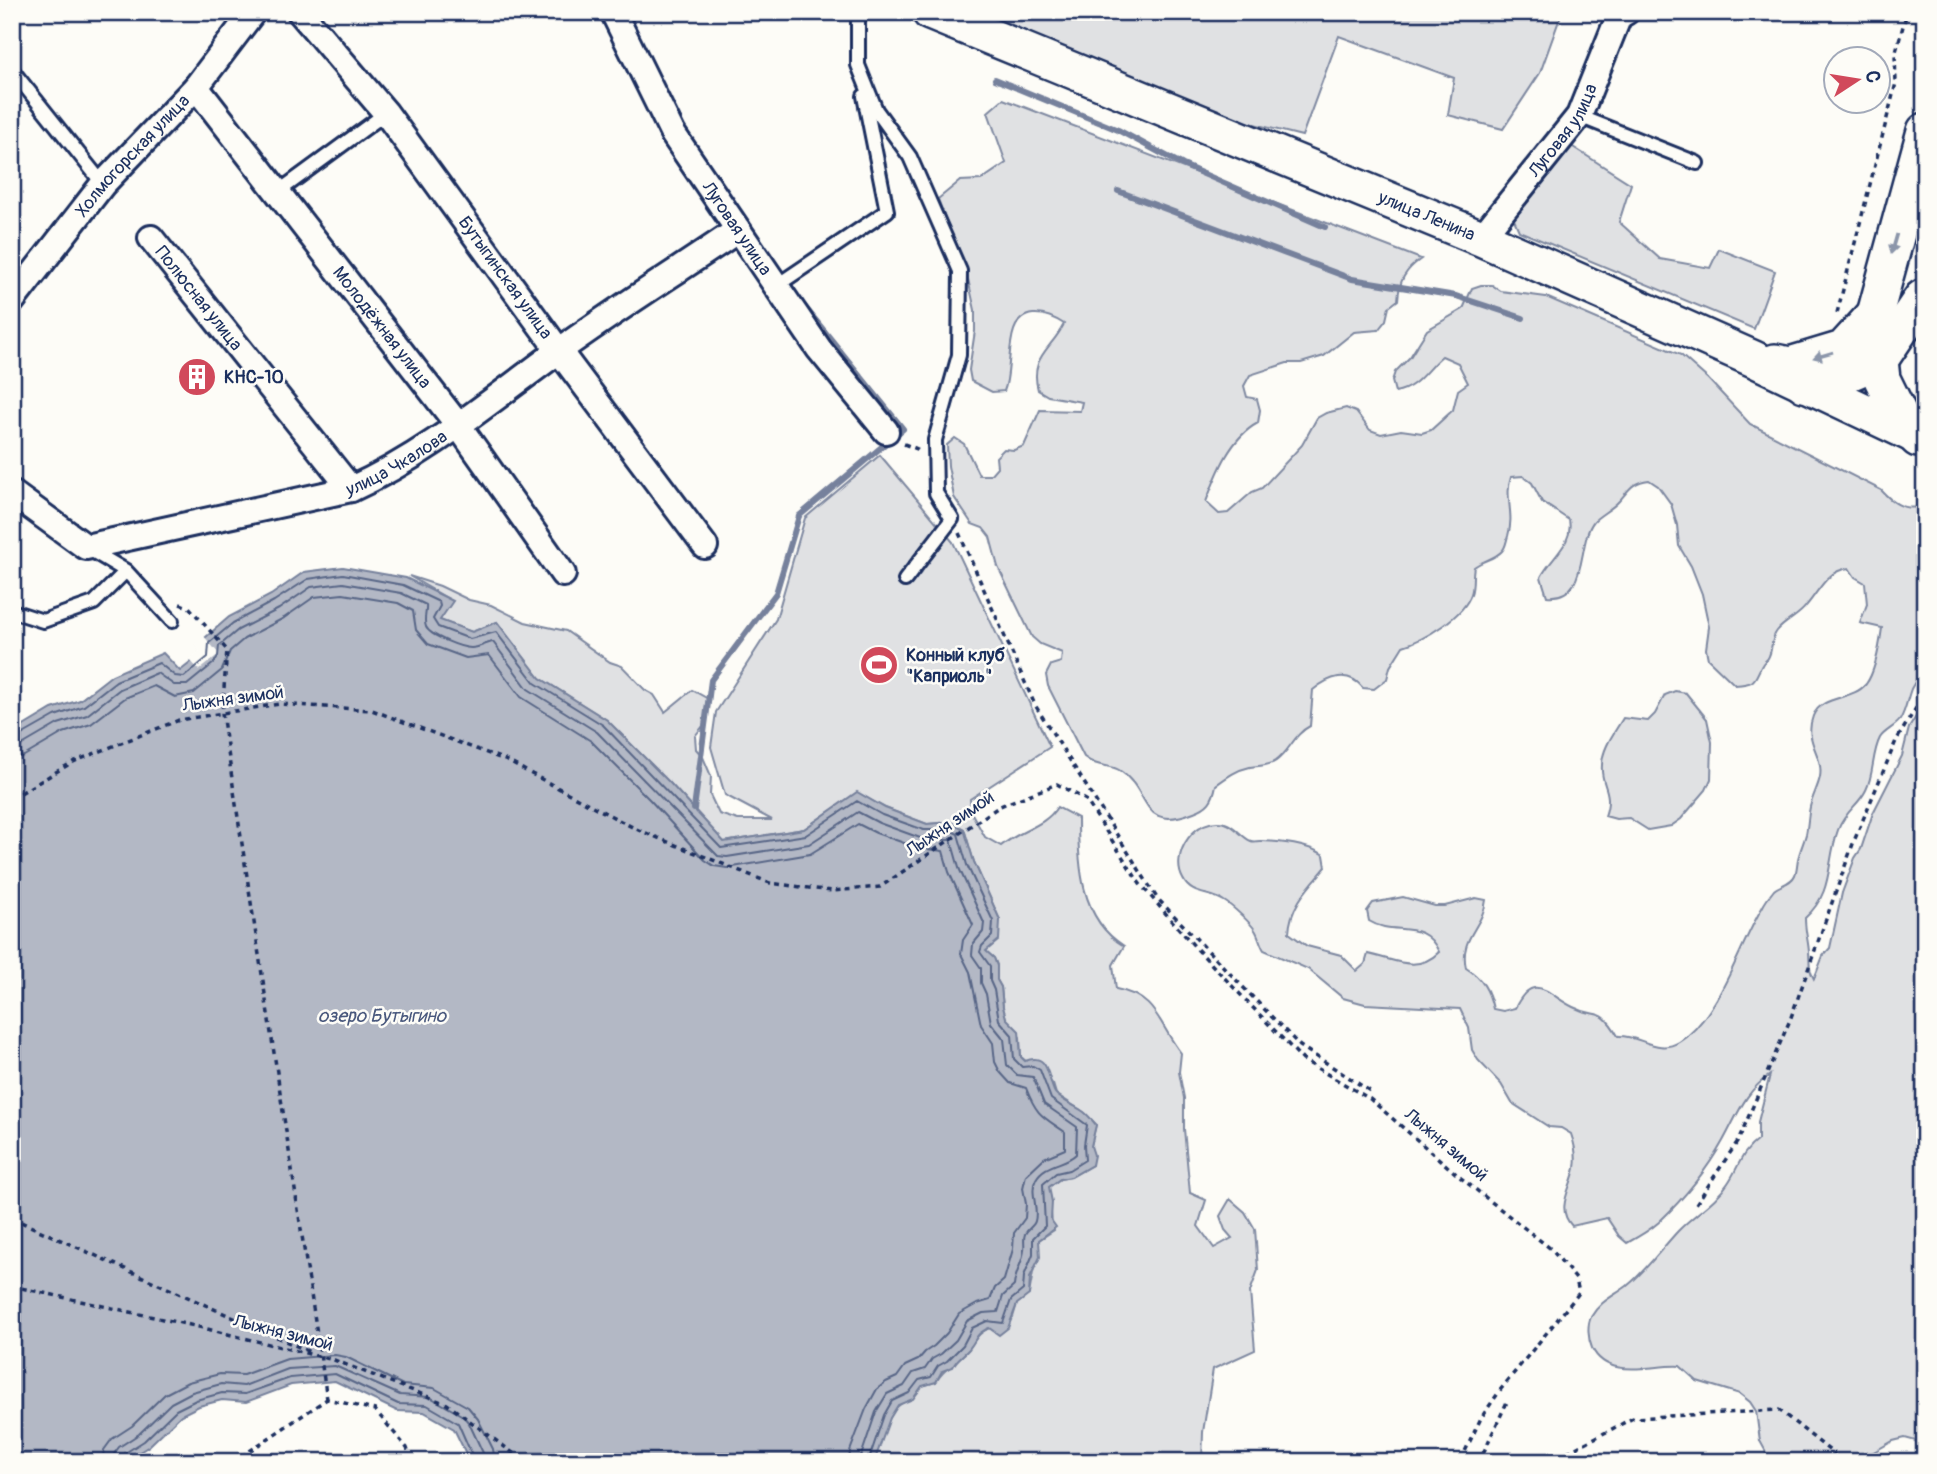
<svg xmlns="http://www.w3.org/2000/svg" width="1937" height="1474" viewBox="0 0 1937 1474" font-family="Pangolin,sans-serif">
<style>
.green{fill:#e0e1e3;stroke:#7e88a0;stroke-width:2}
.water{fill:#b3b8c5;stroke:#76819c;stroke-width:2}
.pier{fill:#fdfcf7}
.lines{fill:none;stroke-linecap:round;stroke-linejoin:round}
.shore{stroke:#586687;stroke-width:2}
.stream{stroke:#76819c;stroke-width:6}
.lane-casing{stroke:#1b2f5e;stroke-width:18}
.street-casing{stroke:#1b2f5e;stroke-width:30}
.secondary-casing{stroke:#1b2f5e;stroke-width:40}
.path{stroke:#1b2f5e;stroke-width:3.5;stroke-dasharray:5 5;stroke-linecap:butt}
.lane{stroke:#fdfcf7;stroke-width:12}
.street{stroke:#fdfcf7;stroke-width:24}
.secondary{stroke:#fdfcf7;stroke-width:35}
.oneway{fill:#8c96aa}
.labels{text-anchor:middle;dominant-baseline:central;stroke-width:5;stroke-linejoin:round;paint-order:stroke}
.street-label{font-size:18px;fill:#1b2f5e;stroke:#fdfcf7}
.poi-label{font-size:18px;font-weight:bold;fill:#1b2f5e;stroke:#fdfcf7;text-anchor:start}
.water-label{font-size:19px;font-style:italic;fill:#49587d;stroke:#fdfcf7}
</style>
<rect width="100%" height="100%" fill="#fdfcf7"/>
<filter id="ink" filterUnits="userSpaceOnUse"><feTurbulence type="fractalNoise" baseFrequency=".0143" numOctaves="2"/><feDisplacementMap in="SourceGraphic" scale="14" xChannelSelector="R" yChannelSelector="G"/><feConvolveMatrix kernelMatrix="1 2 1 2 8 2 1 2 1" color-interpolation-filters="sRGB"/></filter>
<g filter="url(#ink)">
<path class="green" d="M 973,12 L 1562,12 L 1540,73 L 1503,129 L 1448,115 L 1454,78 L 1339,36 L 1302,136 L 1246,122 Z
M 1003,99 L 1421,259 C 1405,270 1399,281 1398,300 L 1389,307 L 1386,320 L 1378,330 L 1354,332 L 1324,356 L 1301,363 L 1287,363 L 1250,375 L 1244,386 L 1247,397 L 1257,399 L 1260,410 L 1258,423 C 1230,438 1217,473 1206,502 L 1219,514 L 1228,513 L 1252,492 L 1262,488 L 1302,445 L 1317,418 L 1326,413 L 1346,408 L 1356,412 L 1370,430 L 1381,434 L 1401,430 L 1422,433 L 1431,430 L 1453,410 L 1458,390 L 1468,383 L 1458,363 L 1442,356 C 1426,369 1418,388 1395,392 L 1392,381 L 1395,372 L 1410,357 L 1427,330 L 1463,309 L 1472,288 L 1481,285 L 1492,285 L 1501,291 L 1546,297 L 1681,355 L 1708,379 L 1750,424 L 1881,490 C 1892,502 1902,510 1918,507 L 1925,512 L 1925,637 L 1920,643 L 1924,666 C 1921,674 1915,681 1911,689 C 1907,699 1906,710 1900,720 C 1895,727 1884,731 1880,738 C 1872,753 1874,774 1866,790 C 1859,805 1845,811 1838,830 C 1826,863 1834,892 1805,918 C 1805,932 1808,939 1809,952 C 1810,963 1808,968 1814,979 L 1823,956 L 1830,948 L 1842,893 L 1855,858 L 1861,849 L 1873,813 L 1902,756 L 1909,728 L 1925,702 L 1925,1462 L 1916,1441 L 1905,1438 L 1893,1441 L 1856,1462 L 1768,1462 L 1765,1450 L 1760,1441 L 1756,1411 L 1750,1402 L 1740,1394 L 1697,1381 L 1680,1366 C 1653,1364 1608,1381 1592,1348 C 1588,1339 1587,1325 1591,1317 C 1600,1301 1614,1296 1627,1286 C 1647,1270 1661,1249 1678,1231 C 1694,1214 1716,1202 1728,1183 C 1739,1167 1741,1152 1758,1140 L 1758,1122 L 1770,1075 C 1745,1091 1737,1116 1723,1141 C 1707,1170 1683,1199 1659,1222 C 1650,1230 1638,1237 1627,1243 L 1619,1236 L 1607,1218 L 1572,1226 C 1555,1208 1571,1189 1575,1168 C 1577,1156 1575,1145 1571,1134 L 1561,1128 L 1549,1127 L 1512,1103 L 1501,1084 L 1478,1060 L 1472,1050 L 1469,1028 L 1460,1009 L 1365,1004 L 1343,998 L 1308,969 L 1264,950 C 1260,944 1259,936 1255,930 C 1251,923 1231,905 1224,901 C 1210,892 1191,896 1183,879 C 1169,854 1196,815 1225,823 C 1236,826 1241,837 1251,841 C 1253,842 1260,841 1261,841 C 1282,842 1307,844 1324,855 L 1326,867 C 1309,887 1290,905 1289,933 L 1307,946 L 1341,955 L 1357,971 L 1365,964 L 1368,954 C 1394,959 1417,974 1439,952 C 1423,917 1394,937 1369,921 L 1367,911 L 1373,903 L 1403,897 L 1435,906 L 1445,906 L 1476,898 L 1486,900 C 1483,928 1459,937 1466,968 C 1482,978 1489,990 1493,1009 L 1503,1011 L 1515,1008 C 1534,970 1548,995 1573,1007 C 1598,1020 1600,1005 1618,1036 C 1640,1035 1658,1055 1679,1042 C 1718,1019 1739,946 1762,908 C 1765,902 1770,895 1774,890 C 1781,884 1791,884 1795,875 C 1797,870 1797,864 1798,859 C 1800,850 1804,842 1806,834 C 1808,825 1808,816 1810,807 C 1812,797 1818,787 1820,777 C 1824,755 1803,742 1813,716 C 1822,694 1852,701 1866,684 C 1875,672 1880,643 1882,628 L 1860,623 L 1867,604 L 1865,583 L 1855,577 L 1849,568 C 1826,571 1820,590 1806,606 C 1799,616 1785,621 1777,631 C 1770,640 1773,648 1769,656 C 1768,660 1764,661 1762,665 C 1753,681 1758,683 1735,685 L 1708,659 L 1706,649 L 1709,627 L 1702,594 L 1691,566 L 1679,546 L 1677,525 L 1671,504 L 1658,486 L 1649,480 C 1632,482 1629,490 1619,501 C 1612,509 1601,514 1594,521 C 1576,543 1590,600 1547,596 L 1541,577 C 1551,557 1574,544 1569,520 L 1542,502 L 1532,483 L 1523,476 L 1511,477 C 1504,497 1515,513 1508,536 C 1506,542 1506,547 1502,551 C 1495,559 1483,560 1474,567 C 1472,575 1474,586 1471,594 C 1464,616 1424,640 1403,646 L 1390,667 L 1387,679 L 1374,689 L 1363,688 C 1348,669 1329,677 1313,690 L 1310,726 C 1294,734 1290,751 1276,761 C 1267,767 1259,765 1250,767 C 1236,770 1227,777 1216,785 C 1213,801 1208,807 1194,812 C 1139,834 1152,791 1119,770 C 1109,764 1098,768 1084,757 L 1048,686 L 1046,675 L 1051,665 L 1061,662 L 1062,653 L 1040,644 L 1032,637 L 998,567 L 990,537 L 983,528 L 972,524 L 954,497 L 948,466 L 947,445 L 955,438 L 964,444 L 979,475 L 990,475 L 997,467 L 996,457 L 1004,449 L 1014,450 L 1024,446 L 1040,410 L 1080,411 L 1082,402 L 1048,396 L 1038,390 C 1029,357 1051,350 1064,324 C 1055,318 1045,313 1033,314 C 1002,317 1014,369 1004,391 L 992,392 L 971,381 L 969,370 L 975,331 L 975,310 L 968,279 L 938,199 L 960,181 L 981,180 L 1006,163 L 988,112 Z
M 1565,142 L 1631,184 L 1619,222 L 1660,259 L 1710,268 L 1719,249 L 1775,271 L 1754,329 L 1519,231 L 1512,215 Z
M 880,455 L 953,542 L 1050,747 L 970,799 L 971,812 L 985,837 L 1001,846 C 1018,831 1046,826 1057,807 L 1078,818 C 1078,864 1080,919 1124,946 L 1113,965 L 1116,989 C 1158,997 1158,1024 1181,1053 L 1179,1072 L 1184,1098 L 1184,1129 L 1190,1193 L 1206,1200 L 1198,1226 L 1214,1248 L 1232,1238 L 1225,1230 L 1220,1216 L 1230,1199 L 1245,1212 L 1255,1229 L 1258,1270 L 1250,1292 L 1255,1350 L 1213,1369 L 1203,1432 L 1202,1462 L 874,1462 C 880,1445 885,1422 896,1408 C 904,1399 917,1399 922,1386 L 936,1382 C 945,1366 959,1362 969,1348 C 977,1338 977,1334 989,1328 L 994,1330 L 1013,1317 L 1017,1304 L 1029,1294 L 1039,1240 L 1054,1230 C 1049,1216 1052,1202 1049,1187 L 1060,1179 L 1071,1177 L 1092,1165 L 1091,1146 L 1096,1124 L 1085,1113 L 1056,1094 L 1053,1084 L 1021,1057 L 1020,1037 L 1006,1018 L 1003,1007 L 1001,987 L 997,980 L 997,965 L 994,958 L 986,951 L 1000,920 L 974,862 L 964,829 L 951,822 L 927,824 L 885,808 L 857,793 L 804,829 L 724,842 L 669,782 L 607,720 L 540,678 L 497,622 L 472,632 L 439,620 L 452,601 L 409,576 L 440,586 L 469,600 L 491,605 L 525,622 L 566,631 L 610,662 L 622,666 L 645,690 L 654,695 L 665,712 L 692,690 L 710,700 L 703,726 L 695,736 L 696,749 L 703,757 L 711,776 L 710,795 L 719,814 L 738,820 L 772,820 L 725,795 L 711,747 L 716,712 L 776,619 L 805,518 Z
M 1675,691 L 1686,693 L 1707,719 L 1712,742 L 1711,779 L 1706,790 L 1681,819 L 1671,826 L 1648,830 L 1629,818 L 1616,819 L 1605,816 C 1614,790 1600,786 1602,765 C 1602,748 1615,732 1623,718 L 1648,721 L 1655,714 L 1665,695 Z"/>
<path class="water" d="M 343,567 L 406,578 L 453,601 L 440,620 L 472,632 L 497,622 L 540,678 L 607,720 L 669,782 L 724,842 L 804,829 L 857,792 L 885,808 L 927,824 L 951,822 L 964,829 L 974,862 L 1000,920 L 999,940 L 986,951 L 994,958 L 997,966 L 997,980 L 1001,987 L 1003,1007 L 1006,1018 L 1019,1031 L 1021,1057 L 1025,1061 C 1050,1051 1047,1079 1055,1093 C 1061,1101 1076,1106 1084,1112 C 1089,1116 1092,1120 1096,1125 L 1091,1146 L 1094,1155 L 1092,1165 L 1071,1177 L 1060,1179 L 1049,1187 L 1052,1202 L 1051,1220 L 1056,1227 L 1039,1240 L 1040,1257 L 1030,1277 L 1029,1295 L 1017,1304 L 1008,1328 L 999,1335 L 989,1328 C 974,1335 978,1338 969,1349 C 963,1356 957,1358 953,1367 L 942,1371 L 936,1382 L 922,1386 L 913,1399 L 898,1405 L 890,1418 L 874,1462 L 470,1462 L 454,1429 L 424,1412 L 397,1411 L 335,1381 L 291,1385 L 246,1402 L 222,1400 L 199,1406 L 181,1415 L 149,1446 L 124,1462 L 12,1462 L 12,733 L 52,709 L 80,700 L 112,675 L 163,653 L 180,671 L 204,652 L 198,644 L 229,617 L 271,595 L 304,572 Z"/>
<path class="pier" d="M 203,635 L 219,654 L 199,670 L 189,659 L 199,651 L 195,643 Z"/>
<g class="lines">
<path class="shore" d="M 12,738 L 18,737 L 55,716 L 84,706 L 116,681 L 159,663 L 175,676 L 184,677 L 208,657 L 209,643 L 233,623 L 274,601 L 308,579 L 343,574 L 403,585 L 439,602 L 440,606 L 433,619 L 438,627 L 470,639 L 496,632 L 535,683 L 603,725 L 721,848 L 806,835 L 857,801 L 882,815 L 924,830 L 950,830 L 958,834 L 967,865 L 993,921 L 992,936 L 982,946 L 980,952 L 990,966 L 990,981 L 994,990 L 999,1020 L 1012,1035 L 1014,1059 L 1022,1067 L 1033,1066 L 1040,1070 L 1051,1099 L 1087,1125 L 1084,1145 L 1085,1160 L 1069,1170 L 1056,1173 L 1043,1184 L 1045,1226 L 1033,1238 L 1033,1254 L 1024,1276 L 1023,1290 L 1011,1300 L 1003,1323 L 987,1321 L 972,1328 L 963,1345 L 947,1361 L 938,1366 L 931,1377 L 919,1380 L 909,1393 L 892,1401 L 884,1415 L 868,1462
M 12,747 L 22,745 L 58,724 L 87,715 L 120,689 L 157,673 L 174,685 L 187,685 L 214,663 L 218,656 L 219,646 L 238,630 L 279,609 L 311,587 L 343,583 L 401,593 L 426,605 C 427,612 423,619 426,627 C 430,636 462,648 471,648 C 479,648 486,643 493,642 L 528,689 L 597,732 L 718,856 L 727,857 L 809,844 L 858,812 L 879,823 L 923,839 L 951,840 L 959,868 L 984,923 L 983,932 L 973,944 L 972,955 L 981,968 L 981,983 L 986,994 L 991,1023 L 1004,1039 L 1007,1065 L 1017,1075 L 1033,1077 L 1044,1104 L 1077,1127 L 1076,1154 C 1065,1165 1045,1163 1036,1179 C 1029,1191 1039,1208 1035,1221 C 1034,1226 1028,1228 1025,1234 C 1023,1239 1025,1244 1024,1250 C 1023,1262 1015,1272 1014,1286 L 1003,1296 L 998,1312 L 983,1313 L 967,1321 L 956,1340 L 941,1354 L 932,1359 L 925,1369 L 913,1373 L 904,1386 L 887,1394 L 876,1412 L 859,1462
M 12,758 L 24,756 L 63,733 L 91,724 L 125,698 L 154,686 L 175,697 L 194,693 L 222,670 L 230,651 L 244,639 L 284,618 L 314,597 L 343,594 L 398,603 L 413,611 L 416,630 L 428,644 L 466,658 L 489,655 L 521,697 L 591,741 L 650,800 L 705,860 L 714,866 L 727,868 L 810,854 L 858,824 L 876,833 L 918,848 L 943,851 L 949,872 L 973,925 L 963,940 L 961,954 L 970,972 L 981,1025 L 993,1043 L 995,1062 L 1000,1072 L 1010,1083 L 1026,1088 C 1037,1116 1042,1116 1065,1132 L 1065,1149 L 1044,1158 L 1026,1175 L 1023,1188 L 1026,1204 L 1025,1218 L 1014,1233 L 1013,1249 L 1004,1280 L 995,1288 L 990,1300 L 977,1304 L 959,1314 L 947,1333 L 934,1346 L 925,1352 L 918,1360 L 905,1366 L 897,1377 L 886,1382 L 877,1389 L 866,1409 L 850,1451 L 849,1462
M 102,1462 L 104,1450 L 112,1439 L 132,1426 L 165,1394 L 188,1382 L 220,1374 L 243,1375 L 287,1359 L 335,1355 L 346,1357 L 403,1385 L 434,1388 L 468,1407 L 478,1419 L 493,1449 L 495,1462
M 113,1462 L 114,1454 L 119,1447 L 139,1434 L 171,1403 L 192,1392 L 221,1384 L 244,1386 L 288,1369 L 335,1366 L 400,1395 L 430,1397 L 463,1416 L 469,1423 L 483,1453 L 484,1462
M 122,1462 L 125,1453 L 144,1441 L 176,1410 L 196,1400 L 222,1393 L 245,1394 L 290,1378 L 335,1374 L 398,1404 L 427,1405 L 458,1423 L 475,1462"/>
<path class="stream" d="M 995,79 L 1118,130 L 1183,165 L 1325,227
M 1118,191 L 1352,279 L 1456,296 L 1523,318
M 694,809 L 711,680 L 776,593 L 799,516 L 903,429 L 804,306"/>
<defs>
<path id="lane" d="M 858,12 L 858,65 L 876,110 L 910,157 L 960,271 L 959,355 L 935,440 L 936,493 L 952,519 L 905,580
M 12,70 L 103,184
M 1579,116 L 1697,163
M 278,192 L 386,113
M 776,286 L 887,211 L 864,96
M 89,549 L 126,571 L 172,621
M 12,611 L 43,621 L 94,603 L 126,571"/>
<g id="street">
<path id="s1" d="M 300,12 L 386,113 L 559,351 L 705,546"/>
<path id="s2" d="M 613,12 L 673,134 L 819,349 L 886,431"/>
<path id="s3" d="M 196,87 L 458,425 L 563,574"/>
<path id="s4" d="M 151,238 L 351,489"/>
<path id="s5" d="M 1481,238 L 1579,116 L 1619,16 L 1626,12"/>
<path id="s6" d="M 12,301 L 103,184 L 196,87 L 253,12"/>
<path id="s7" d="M 12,493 L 86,547 L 351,489 C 426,455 490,401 556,353 C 615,310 678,271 738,230"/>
</g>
<g id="secondary">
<path id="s8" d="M 930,12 L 1481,238 L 1754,359 L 1925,440"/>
<path d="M 1775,362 L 1790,365 L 1843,349 L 1875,314"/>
<path d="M 1804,384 L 1840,377 L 1880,360 L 1922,298"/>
<path d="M 1918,439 L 1904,424 L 1882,379 L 1875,314 L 1925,131"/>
</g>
</defs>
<use href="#lane" class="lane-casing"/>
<use href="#street" class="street-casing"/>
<use href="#secondary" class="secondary-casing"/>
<path class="path" d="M 1837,313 L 1896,83 L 1895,55 L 1907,12
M 904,444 L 920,450
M 959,533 L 1035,705 L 1157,898 L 1300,1046 L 1373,1093
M 180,604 L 189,607 L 227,650 L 222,713 L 327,1399
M 12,798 L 73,762 L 179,720 L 279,704 L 372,710 L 505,760 L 636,829 L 770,883 L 832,891 L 880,887 L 1000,806 L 1057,784 L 1086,800 L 1140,884 L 1195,947 L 1303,1060 L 1370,1099 L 1461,1178 L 1551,1249 L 1576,1279 L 1579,1293 L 1501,1389 L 1481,1418 L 1460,1462
M 1696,1204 L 1738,1141 L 1790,1020 L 1854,841 L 1896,741 L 1925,693
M 12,1218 L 312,1353
M 12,1286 L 199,1327 L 334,1360 L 447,1404 L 525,1462
M 233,1462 L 327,1399 L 375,1410 L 407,1448 L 412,1462
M 1479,1462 L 1507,1402
M 1528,1462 L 1570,1451 L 1633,1418 L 1779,1410 L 1844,1462"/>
<use href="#lane" class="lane"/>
<use href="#street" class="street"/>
<use href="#secondary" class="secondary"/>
</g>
<defs><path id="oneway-solid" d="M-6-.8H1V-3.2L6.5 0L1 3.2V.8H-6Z" transform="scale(1.75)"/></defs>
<g class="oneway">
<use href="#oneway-solid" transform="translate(1894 244) rotate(106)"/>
<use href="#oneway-solid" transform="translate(1823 355) rotate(164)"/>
</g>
</g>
<defs>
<symbol id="building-disc" viewBox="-11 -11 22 22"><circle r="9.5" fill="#d1495b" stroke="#fdfcf7"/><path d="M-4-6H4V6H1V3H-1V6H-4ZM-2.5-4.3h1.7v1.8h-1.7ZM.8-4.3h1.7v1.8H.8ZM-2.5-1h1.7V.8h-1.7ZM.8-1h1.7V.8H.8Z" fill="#fff"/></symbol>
<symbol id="stadium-disc" viewBox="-11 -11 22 22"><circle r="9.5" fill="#d1495b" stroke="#fdfcf7"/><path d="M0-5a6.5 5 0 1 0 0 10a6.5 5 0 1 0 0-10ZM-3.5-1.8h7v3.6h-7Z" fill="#fff"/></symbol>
</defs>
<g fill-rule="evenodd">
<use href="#building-disc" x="175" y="355" width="44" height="44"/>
<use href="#stadium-disc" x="857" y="643" width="44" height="44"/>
</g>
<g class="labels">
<g class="street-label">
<text stroke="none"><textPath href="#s5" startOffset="136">Луговая улица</textPath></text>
<text stroke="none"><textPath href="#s6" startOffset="189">Холмогорская улица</textPath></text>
<text stroke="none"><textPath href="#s8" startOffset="537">улица Ленина</textPath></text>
<text stroke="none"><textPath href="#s2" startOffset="250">Луговая улица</textPath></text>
<text stroke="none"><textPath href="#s1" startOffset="336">Бутыгинская улица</textPath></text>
<text stroke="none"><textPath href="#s4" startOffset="77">Полюсная улица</textPath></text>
<text stroke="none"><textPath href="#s3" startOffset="304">Молодёжная улица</textPath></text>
<text stroke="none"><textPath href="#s7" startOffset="415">улица Чкалова</textPath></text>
<text transform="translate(233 699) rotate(-8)">Лыжня зимой</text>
<text transform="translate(950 824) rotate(-34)">Лыжня зимой</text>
<text transform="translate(1446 1145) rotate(40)">Лыжня зимой</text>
<text transform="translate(283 1333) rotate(14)">Лыжня зимой</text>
</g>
<g class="poi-label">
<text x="224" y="377">КНС-10</text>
<text x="906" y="655">Конный клуб<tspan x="906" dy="21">"Каприоль"</tspan></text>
</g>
<g class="water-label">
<text x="382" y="1016">озеро Бутыгино</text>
</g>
</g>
<rect width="1937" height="1474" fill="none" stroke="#fdfcf7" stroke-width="42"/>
<rect x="21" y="21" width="1895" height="1432" fill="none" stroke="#1b2f5e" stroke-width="2.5" filter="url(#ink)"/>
<g transform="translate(1857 80) rotate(78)"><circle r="33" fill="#fdfcf7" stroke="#a3aaba" stroke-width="2"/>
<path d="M0-5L12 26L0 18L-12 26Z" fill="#d1495b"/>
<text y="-10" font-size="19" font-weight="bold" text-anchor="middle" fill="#1b2f5e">С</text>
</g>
</svg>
